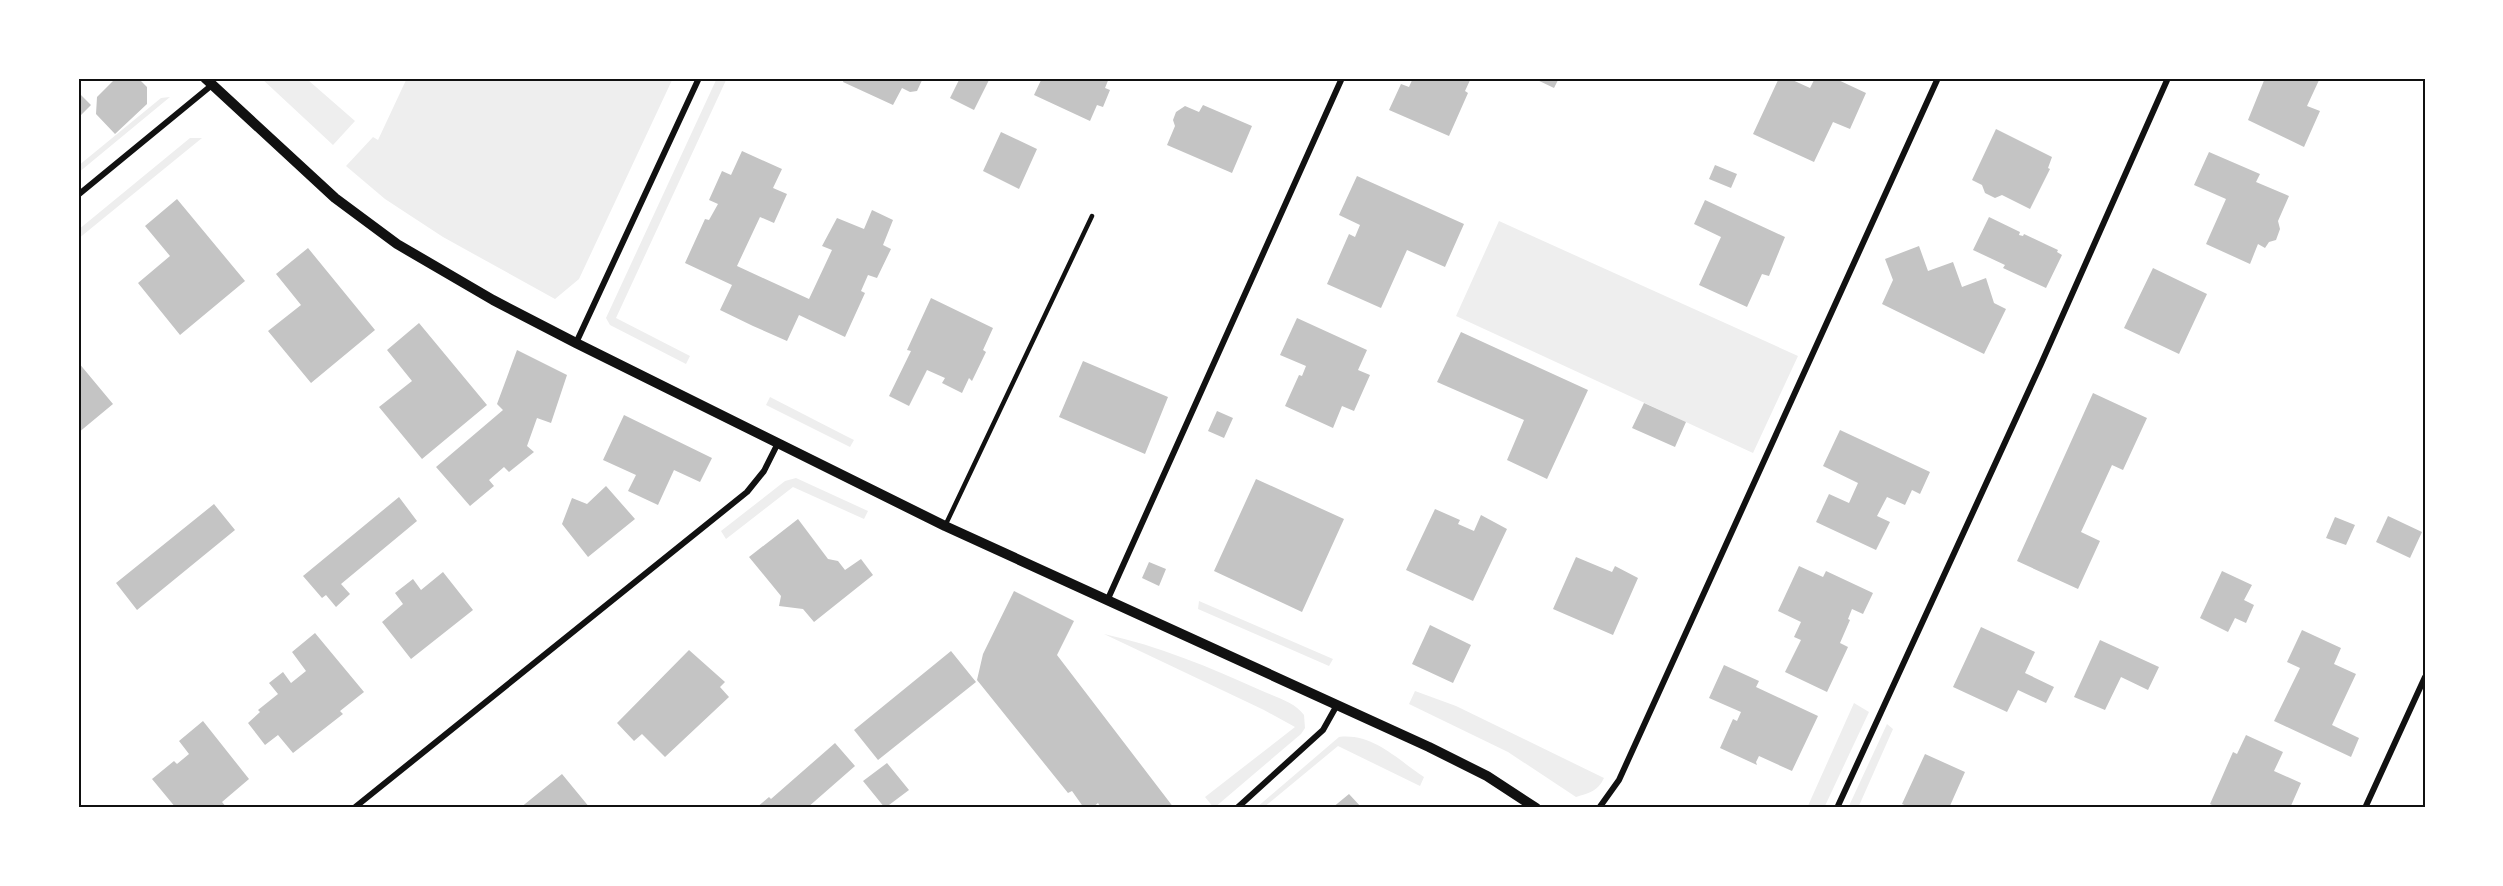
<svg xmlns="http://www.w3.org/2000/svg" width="2503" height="886" viewBox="0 0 2503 886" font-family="'Fira Sans Condensed',sans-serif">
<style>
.green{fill:#eee}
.building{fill:#c4c4c4}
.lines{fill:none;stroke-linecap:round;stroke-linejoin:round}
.service{stroke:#111;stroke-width:4.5}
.minor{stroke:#111;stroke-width:6}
.tertiary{stroke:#111;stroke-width:10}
.neatline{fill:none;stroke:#111;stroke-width:2}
</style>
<rect width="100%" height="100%" fill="#fff"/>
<path class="green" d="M 261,78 L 309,78 L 308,80 L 355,121 L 333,145 Z
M 407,78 L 673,78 L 579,279 L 555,299 L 443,237 L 385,199 L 346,166 L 373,137 L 378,140 Z
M 717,78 L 727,78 L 616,318 L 690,356 L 686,364 L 610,325 L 606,318 Z
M 170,97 L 78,173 L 78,166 L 161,98 Z
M 190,138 L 202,138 L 78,239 L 78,230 Z
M 1499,221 L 1798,356 L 1753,453 L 1456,316 Z
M 770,397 L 844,435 L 854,440 L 850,447 L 766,405 Z
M 796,478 L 868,511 L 864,519 L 793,487 L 726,539 L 721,531 L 785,481 Z
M 1199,601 L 1333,659 L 1329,666 L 1198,609 Z
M 1104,634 C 1159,646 1209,667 1260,690 C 1275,697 1295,702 1304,715 L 1305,728 L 1301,734 L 1214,808 L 1205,797 L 1295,727 L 1264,710 Z
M 1415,691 L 1456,706 L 1604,778 C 1598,791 1589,793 1576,797 L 1508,752 L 1409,704 Z
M 1854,703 L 1869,712 L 1824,808 L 1807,808 Z
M 1887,724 L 1893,729 L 1858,808 L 1848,808 Z
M 1339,737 C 1373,733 1398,760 1424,777 L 1420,786 L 1338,746 L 1263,808 L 1256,808 Z"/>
<path class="building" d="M 116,78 L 138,78 L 147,87 L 147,104 L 115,134 L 96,114 L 97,97 Z
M 844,78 L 923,78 L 917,91 L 910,92 L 902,88 L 893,105 L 843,82 Z
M 960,78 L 990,78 L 974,110 L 950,98 Z
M 1042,78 L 1109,78 L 1105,88 L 1110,90 L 1103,107 L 1097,105 L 1090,121 L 1034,95 Z
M 1413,78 L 1471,78 L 1465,91 L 1468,93 L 1449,136 L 1389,110 L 1401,84 L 1409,87 Z
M 1533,78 L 1559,78 L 1554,88 Z
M 1779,78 L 1788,78 L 1810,88 L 1815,78 L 1834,78 L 1866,93 L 1850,129 L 1833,122 L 1814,162 L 1753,134 Z
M 2265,78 L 2320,78 L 2307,106 L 2320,111 L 2304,147 L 2248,120 Z
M 78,92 L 91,105 L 78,118 Z
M 1203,105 L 1252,126 L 1232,173 L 1167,145 L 1175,126 L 1173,120 L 1176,112 L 1185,106 L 1199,112 Z
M 1996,129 L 2052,157 L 2048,168 L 2050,169 L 2030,209 L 2002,195 L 1995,198 L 1985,193 L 1982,185 L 1972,180 Z
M 1001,132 L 1037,149 L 1019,189 L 983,171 Z
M 742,151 L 782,169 L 773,188 L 787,194 L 774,223 L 760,217 L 737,266 L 809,299 L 832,250 L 822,246 L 837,218 L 864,229 L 872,210 L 893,220 L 883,245 L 891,249 L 877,278 L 868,275 L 861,291 L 865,293 L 845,337 L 799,315 L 787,341 L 753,326 L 720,310 L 732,285 L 685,263 L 705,219 L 709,220 L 718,204 L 709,200 L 722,171 L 731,175 Z
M 2209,152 L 2260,174 L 2256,182 L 2289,196 L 2278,221 L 2280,229 L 2276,240 L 2269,242 L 2265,248 L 2258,244 L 2250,264 L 2206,244 L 2226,199 L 2194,185 Z
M 1715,165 L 1737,174 L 1731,188 L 1709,179 Z
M 1357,176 L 1464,224 L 1445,267 L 1407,250 L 1381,308 L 1327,284 L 1349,234 L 1355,237 L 1360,225 L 1339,215 Z
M 177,199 L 245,281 L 180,335 L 138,283 L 170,256 L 145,226 Z
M 1705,200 L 1785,237 L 1769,276 L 1762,274 L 1747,307 L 1699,285 L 1721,237 L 1694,224 Z
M 1989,217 L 2020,232 L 2019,235 L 2023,236 L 2024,234 L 2058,250 L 2057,252 L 2062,255 L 2046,288 L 2003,268 L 2005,265 L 1973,250 Z
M 1919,246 L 1928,271 L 1953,262 L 1962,287 L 1986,278 L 1994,303 L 2006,309 L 1984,354 L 1882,304 L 1893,280 L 1885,259 Z
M 308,248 L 375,330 L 311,383 L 268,331 L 301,305 L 276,274 Z
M 2153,268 L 2207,294 L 2179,354 L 2124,328 Z
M 931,298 L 993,328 L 983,350 L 986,352 L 972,381 L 969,378 L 962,393 L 942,383 L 945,378 L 927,370 L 909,406 L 889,396 L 911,351 L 907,350 Z
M 1297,318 L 1367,350 L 1358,370 L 1370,375 L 1354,411 L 1342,406 L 1333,428 L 1285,406 L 1299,375 L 1302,376 L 1306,366 L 1280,355 Z
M 419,323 L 487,405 L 422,459 L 379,407 L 412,381 L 387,350 Z
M 1461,332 L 1588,390 L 1547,479 L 1507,460 L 1524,420 L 1437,382 Z
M 517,350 L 567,375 L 551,423 L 537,418 L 527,446 L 534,452 L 509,472 L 504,467 L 489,480 L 494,486 L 470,506 L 436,467 L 503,410 L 497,404 Z
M 1083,361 L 1168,397 L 1145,454 L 1059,417 Z
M 78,362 L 113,404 L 78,433 Z
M 2093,393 L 2147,418 L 2123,470 L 2112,465 L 2081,532 L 2100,541 L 2078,589 L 2017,561 Z
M 1644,403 L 1686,422 L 1675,447 L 1632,428 Z
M 1217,411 L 1233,418 L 1224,438 L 1208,431 Z
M 624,415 L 712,458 L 700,482 L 674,470 L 658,505 L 628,491 L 636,475 L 603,460 Z
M 1840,430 L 1930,472 L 1920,494 L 1912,490 L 1905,505 L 1887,497 L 1877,516 L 1890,522 L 1876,550 L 1816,522 L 1829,494 L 1849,503 L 1858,483 L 1823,466 Z
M 1256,479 L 1344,519 L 1302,612 L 1214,571 Z
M 606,486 L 635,519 L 588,557 L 562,524 L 572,498 L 587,504 Z
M 399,497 L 417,521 L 341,584 L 350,594 L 336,607 L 326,595 L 322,598 L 303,576 Z
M 214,504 L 235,530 L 137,610 L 116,583 Z
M 1435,509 L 1460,520 L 1458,524 L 1474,531 L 1481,515 L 1507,529 L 1473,601 L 1406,570 Z
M 2388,516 L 2422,532 L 2410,558 L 2376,542 Z
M 2335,517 L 2355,525 L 2346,545 L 2326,538 Z
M 798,519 L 828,559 L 838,561 L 845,570 L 861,559 L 873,575 L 814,622 L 803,609 L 779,606 L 781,596 L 749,557 Z
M 1576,557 L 1612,572 L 1615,566 L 1638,578 L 1613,635 L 1553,609 Z
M 1149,562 L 1166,569 L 1159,586 L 1142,578 Z
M 1799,566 L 1823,577 L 1826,571 L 1873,593 L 1863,614 L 1852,609 L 1848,619 L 1850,620 L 1840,643 L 1848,647 L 1827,692 L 1785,672 L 1801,640 L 1794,637 L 1801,622 L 1778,611 Z
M 2222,571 L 2252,585 L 2244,600 L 2254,605 L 2246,623 L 2235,618 L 2228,632 L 2200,618 Z
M 443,572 L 473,610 L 411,659 L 382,622 L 403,604 L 395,593 L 413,579 L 421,590 Z
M 1014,591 L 1074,621 L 1057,655 L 1174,808 L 1101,808 L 1098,803 L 1092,808 L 1084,808 L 1072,791 L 1068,793 L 977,680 L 983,654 Z
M 1430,625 L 1471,645 L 1453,683 L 1412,664 Z
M 1981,627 L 2035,652 L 2025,673 L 2054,687 L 2046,703 L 2018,690 L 2007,712 L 1953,687 Z
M 2302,630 L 2341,648 L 2334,664 L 2356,674 L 2332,725 L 2359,738 L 2351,757 L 2274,721 L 2300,668 L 2287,662 Z
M 315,633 L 364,692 L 340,711 L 343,714 L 293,753 L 278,735 L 265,745 L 248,723 L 260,712 L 258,710 L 278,694 L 269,683 L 283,672 L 291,683 L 306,671 L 292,652 Z
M 2100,640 L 2159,667 L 2148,690 L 2121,677 L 2105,710 L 2074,697 Z
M 689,650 L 725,682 L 720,687 L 729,697 L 665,757 L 642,734 L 634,741 L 617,723 Z
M 951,651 L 976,682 L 878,760 L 854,730 Z
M 1724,665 L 1759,681 L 1756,687 L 1818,716 L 1792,771 L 1759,756 L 1756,762 L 1757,765 L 1720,748 L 1733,719 L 1737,721 L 1741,712 L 1709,698 Z
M 203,721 L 249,779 L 222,802 L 227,808 L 176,808 L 152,779 L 174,761 L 177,764 L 189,754 L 179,741 Z
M 2246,735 L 2283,752 L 2274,771 L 2301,783 L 2290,808 L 2218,808 L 2210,804 L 2233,752 L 2237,754 Z
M 835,743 L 855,766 L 807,808 L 756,808 L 769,797 L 771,799 Z
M 1925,754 L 1965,772 L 1949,808 L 1912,808 L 1902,804 Z
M 887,763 L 909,790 L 885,808 L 863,781 Z
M 562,774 L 590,808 L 520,808 Z
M 1349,794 L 1362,808 L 1332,808 Z"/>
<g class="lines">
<path class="service" d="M 945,526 L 1092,216"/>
<path class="minor" d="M 78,195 L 212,85
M 576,343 L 699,78
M 1107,601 L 1342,78
M 354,808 L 747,492 L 764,471 L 778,443
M 1237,808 L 1323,730 L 1337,705
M 1599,808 L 1619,780 L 1938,78
M 1837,808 L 2041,364 L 2168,78
M 2365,808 L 2425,677"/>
<path class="tertiary" d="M 205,78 L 335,198 L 397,244 L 493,300 L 576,343 L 945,526 L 1429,747 L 1487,776 L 1536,808"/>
</g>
<rect width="2503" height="886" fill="none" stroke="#ffffff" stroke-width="159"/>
<rect x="80" y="80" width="2344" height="726" class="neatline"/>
</svg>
